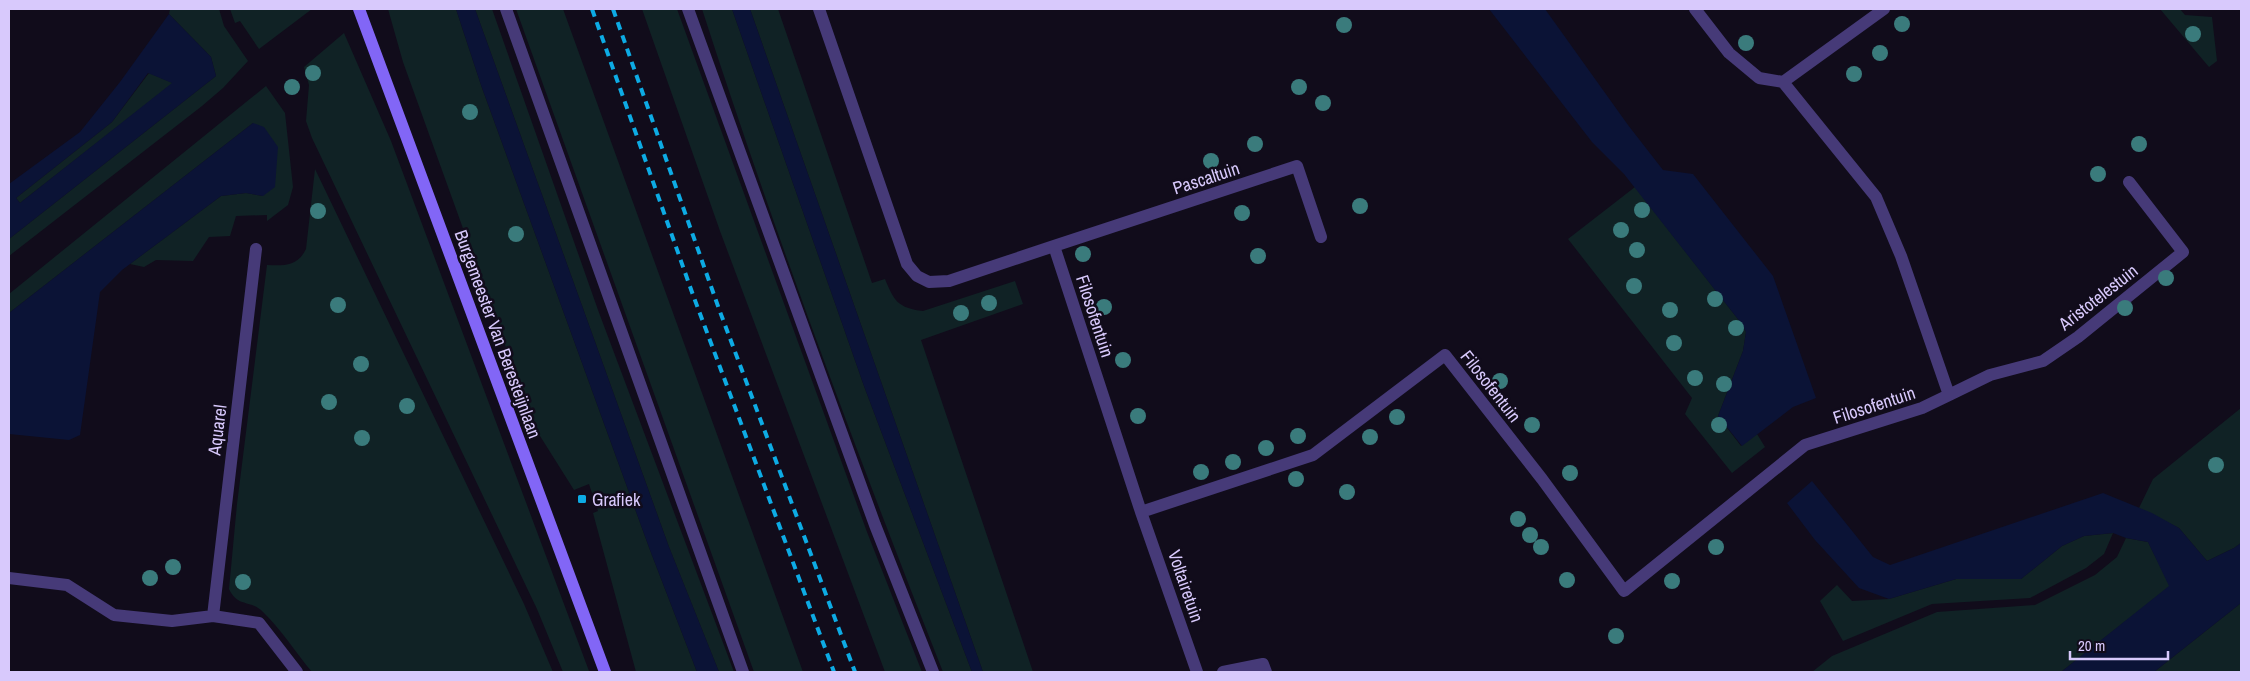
<svg xmlns="http://www.w3.org/2000/svg" width="2250" height="681" viewBox="0 0 2250 681" font-family="'Archivo Narrow',sans-serif">
<style>
.green{fill:#102225}
.water{fill:#0b1336;fill-rule:evenodd}
.lines{fill:none;stroke-linecap:round;stroke-linejoin:round}
.service{stroke:#463a78;stroke-width:12}
.minor{stroke:#463a78;stroke-width:12}
.secondary{stroke:#8266f6;stroke-width:12}
.rail{stroke:#0dabe4;stroke-width:4;stroke-dasharray:8 6;stroke-linecap:butt}
.tree{fill:#3a7b7c}
.poi-dot{fill:#0dabe4;stroke:#110c1b;stroke-width:2}
.labels{text-anchor:middle;dominant-baseline:central;stroke-width:5;stroke-linejoin:round;paint-order:stroke}
.street-label{font-size:18px;fill:#d8c9fc;stroke:#110c1b}
.poi-label{font-size:18px;fill:#d8c9fc;stroke:#110c1b;text-anchor:start}
</style>
<rect width="100%" height="100%" fill="#110c1b"/>
<path class="green" d="M 170,9 L 219,9 L 224,26 L 248,61 L 223,88 L 202,106 L 9,256 L 9,239 L 216,76 L 211,57 L 169,14 Z
M 230,9 L 312,9 L 259,49 L 240,21 L 235,23 Z
M 388,9 L 456,9 L 481,85 L 650,550 L 697,672 L 636,672 L 593,513 L 598,511 L 589,484 L 574,490 L 535,428 L 403,62 Z
M 475,9 L 492,9 L 598,310 L 734,672 L 719,672 L 669,547 Z
M 516,9 L 563,9 L 803,672 L 754,672 Z
M 642,9 L 677,9 L 867,532 L 922,672 L 885,672 L 720,231 Z
M 702,9 L 732,9 L 864,386 L 972,672 L 943,672 C 857,454 774,232 702,9 Z
M 750,9 L 778,9 L 872,283 L 885,279 C 894,301 898,308 923,311 L 1015,281 L 1023,304 L 921,340 L 1033,672 L 983,672 Z
M 2160,9 L 2180,9 L 2185,15 L 2212,17 L 2217,61 L 2209,67 Z
M 344,33 L 391,141 L 586,663 L 589,671 L 563,672 L 537,609 L 312,138 L 306,121 L 309,85 L 304,67 Z
M 149,73 L 173,83 L 20,203 L 16,198 L 112,122 Z
M 266,86 L 285,113 L 293,187 L 288,205 L 267,221 L 267,215 L 236,216 L 230,236 L 209,237 L 193,261 L 156,260 L 144,267 L 130,264 L 221,196 L 246,193 L 263,196 L 253,123 L 9,313 L 9,294 Z
M 315,169 L 524,604 L 553,672 L 312,672 C 296,653 281,629 263,612 C 250,599 238,608 229,589 L 237,504 L 267,265 C 284,266 298,266 306,249 Z
M 1635,187 L 1741,323 L 1746,332 L 1743,351 L 1718,416 L 1741,446 L 1757,434 L 1765,447 L 1732,473 L 1685,414 L 1692,398 L 1568,239 Z
M 2241,408 L 2241,543 L 2234,548 L 2207,561 L 2179,528 L 2139,508 L 2153,479 Z
M 2113,533 L 2104,554 L 2086,568 L 2030,598 L 1932,604 L 1843,641 L 1820,601 L 1837,585 L 1852,601 L 1889,599 L 1956,579 L 2021,579 L 2062,546 L 2084,536 Z
M 2126,538 L 2148,542 L 2170,586 L 2061,672 L 1812,672 L 1832,656 L 1937,612 L 2035,605 L 2095,575 L 2117,557 Z
M 2241,603 L 2241,672 L 2154,672 Z"/>
<path class="water" d="M 456,9 L 475,9 L 669,547 L 719,672 L 697,672 L 650,550 L 481,85 Z
M 732,9 L 750,9 L 983,672 L 972,672 L 864,386 Z
M 1489,9 L 1545,9 L 1628,125 L 1663,170 L 1693,174 L 1773,276 L 1816,398 L 1793,407 L 1742,446 L 1718,416 L 1743,351 L 1746,332 L 1741,323 L 1624,174 L 1592,142 Z
M 169,14 L 211,57 L 216,76 L 9,239 L 9,184 L 80,132 L 120,82 ZM 148,73 L 172,83 L 20,203 L 16,198 L 112,122 Z
M 253,123 L 264,127 L 278,147 L 275,187 L 263,196 L 246,193 L 221,196 L 122,270 L 100,292 L 80,435 L 69,440 L 9,434 L 9,313 Z
M 1812,481 L 1873,557 L 1890,565 L 2103,493 L 2152,513 L 2179,528 L 2207,561 L 2234,548 L 2241,543 L 2241,603 L 2154,672 L 2061,672 L 2169,586 L 2148,542 L 2126,538 L 2113,533 L 2084,536 L 2062,546 L 2021,579 L 1956,579 L 1889,599 L 1859,588 L 1815,540 L 1787,503 Z"/>
<g class="lines">
<path class="service" d="M 506,9 L 743,672
M 688,9 L 875,525 L 933,672"/>
<path class="minor" d="M 819,9 L 907,264 L 917,276 L 929,282 L 949,281 L 1054,246 L 1141,512 L 1313,455 L 1445,355 L 1542,479 L 1624,591 L 1805,445 L 1922,408 L 1949,395 L 1901,256 L 1876,197 L 1783,82 L 1759,78 L 1729,53 L 1695,9
M 1783,82 L 1884,9
M 1054,246 L 1297,166 L 1321,237
M 1949,395 L 1990,375 L 2043,361 L 2078,337 L 2183,252 L 2129,182
M 1141,512 L 1197,672
M 9,578 L 67,585 L 114,615 L 172,621 L 213,616 L 259,623 L 297,672
M 213,616 L 256,249
M 1223,672 L 1263,664 L 1266,672"/>
<path class="secondary" d="M 359,9 L 605,672"/>
<path class="rail" d="M 592,9 L 693,295 L 834,672
M 613,9 L 719,309 L 855,672"/>
</g>
<g class="tree">
<circle cx="1902" cy="24" r="8"/>
<circle cx="1344" cy="25" r="8"/>
<circle cx="2193" cy="34" r="8"/>
<circle cx="1746" cy="43" r="8"/>
<circle cx="1880" cy="53" r="8"/>
<circle cx="313" cy="73" r="8"/>
<circle cx="1854" cy="74" r="8"/>
<circle cx="292" cy="87" r="8"/>
<circle cx="1299" cy="87" r="8"/>
<circle cx="1323" cy="103" r="8"/>
<circle cx="470" cy="112" r="8"/>
<circle cx="1255" cy="144" r="8"/>
<circle cx="2139" cy="144" r="8"/>
<circle cx="1211" cy="161" r="8"/>
<circle cx="2098" cy="174" r="8"/>
<circle cx="1360" cy="206" r="8"/>
<circle cx="1642" cy="210" r="8"/>
<circle cx="318" cy="211" r="8"/>
<circle cx="1242" cy="213" r="8"/>
<circle cx="1621" cy="230" r="8"/>
<circle cx="516" cy="234" r="8"/>
<circle cx="1637" cy="250" r="8"/>
<circle cx="1083" cy="254" r="8"/>
<circle cx="1258" cy="256" r="8"/>
<circle cx="2166" cy="278" r="8"/>
<circle cx="1634" cy="286" r="8"/>
<circle cx="1715" cy="299" r="8"/>
<circle cx="989" cy="303" r="8"/>
<circle cx="338" cy="305" r="8"/>
<circle cx="1104" cy="307" r="8"/>
<circle cx="2125" cy="308" r="8"/>
<circle cx="1670" cy="310" r="8"/>
<circle cx="961" cy="313" r="8"/>
<circle cx="1736" cy="328" r="8"/>
<circle cx="1674" cy="343" r="8"/>
<circle cx="1123" cy="360" r="8"/>
<circle cx="361" cy="364" r="8"/>
<circle cx="1695" cy="378" r="8"/>
<circle cx="1500" cy="381" r="8"/>
<circle cx="1724" cy="384" r="8"/>
<circle cx="329" cy="402" r="8"/>
<circle cx="407" cy="406" r="8"/>
<circle cx="1138" cy="416" r="8"/>
<circle cx="1397" cy="417" r="8"/>
<circle cx="1532" cy="425" r="8"/>
<circle cx="1719" cy="425" r="8"/>
<circle cx="1298" cy="436" r="8"/>
<circle cx="1370" cy="437" r="8"/>
<circle cx="362" cy="438" r="8"/>
<circle cx="1266" cy="448" r="8"/>
<circle cx="1233" cy="462" r="8"/>
<circle cx="2216" cy="465" r="8"/>
<circle cx="1201" cy="472" r="8"/>
<circle cx="1570" cy="473" r="8"/>
<circle cx="1296" cy="479" r="8"/>
<circle cx="1347" cy="492" r="8"/>
<circle cx="1518" cy="519" r="8"/>
<circle cx="1530" cy="535" r="8"/>
<circle cx="1541" cy="547" r="8"/>
<circle cx="1716" cy="547" r="8"/>
<circle cx="173" cy="567" r="8"/>
<circle cx="150" cy="578" r="8"/>
<circle cx="1567" cy="580" r="8"/>
<circle cx="1672" cy="581" r="8"/>
<circle cx="243" cy="582" r="8"/>
<circle cx="1616" cy="636" r="8"/>
</g>
<rect class="poi-dot" x="577" y="494" width="10" height="10" rx="2.5"/>
<g class="labels">
<g class="street-label">
<text transform="translate(1206 178) rotate(-18)">Pascaltuin</text>
<text transform="translate(2098 297) rotate(-38)">Aristotelestuin</text>
<text transform="translate(1095 316) rotate(72)">Filosofentuin</text>
<text transform="translate(498 334) rotate(70)">Burgemeester Van Beresteijnlaan</text>
<text transform="translate(1491 386) rotate(52)">Filosofentuin</text>
<text transform="translate(1874 405) rotate(-18)">Filosofentuin</text>
<text transform="translate(217 430) rotate(-83)">Aquarel</text>
<text transform="translate(1186 586) rotate(71)">Voltairetuin</text>
</g>
<g class="poi-label">
<text x="592" y="499">Grafiek</text>
</g>
</g>
<rect width="2250" height="681" fill="none" stroke="#d8c9fc" stroke-width="20"/>
<path d="M2070 651v8h98v-8" fill="none" stroke="#d8c9fc" stroke-width="2.5"/>
<text x="2078" y="651" font-size="15" fill="#d8c9fc" stroke="#110c1b" stroke-width="4" paint-order="stroke">20 m</text>
</svg>
